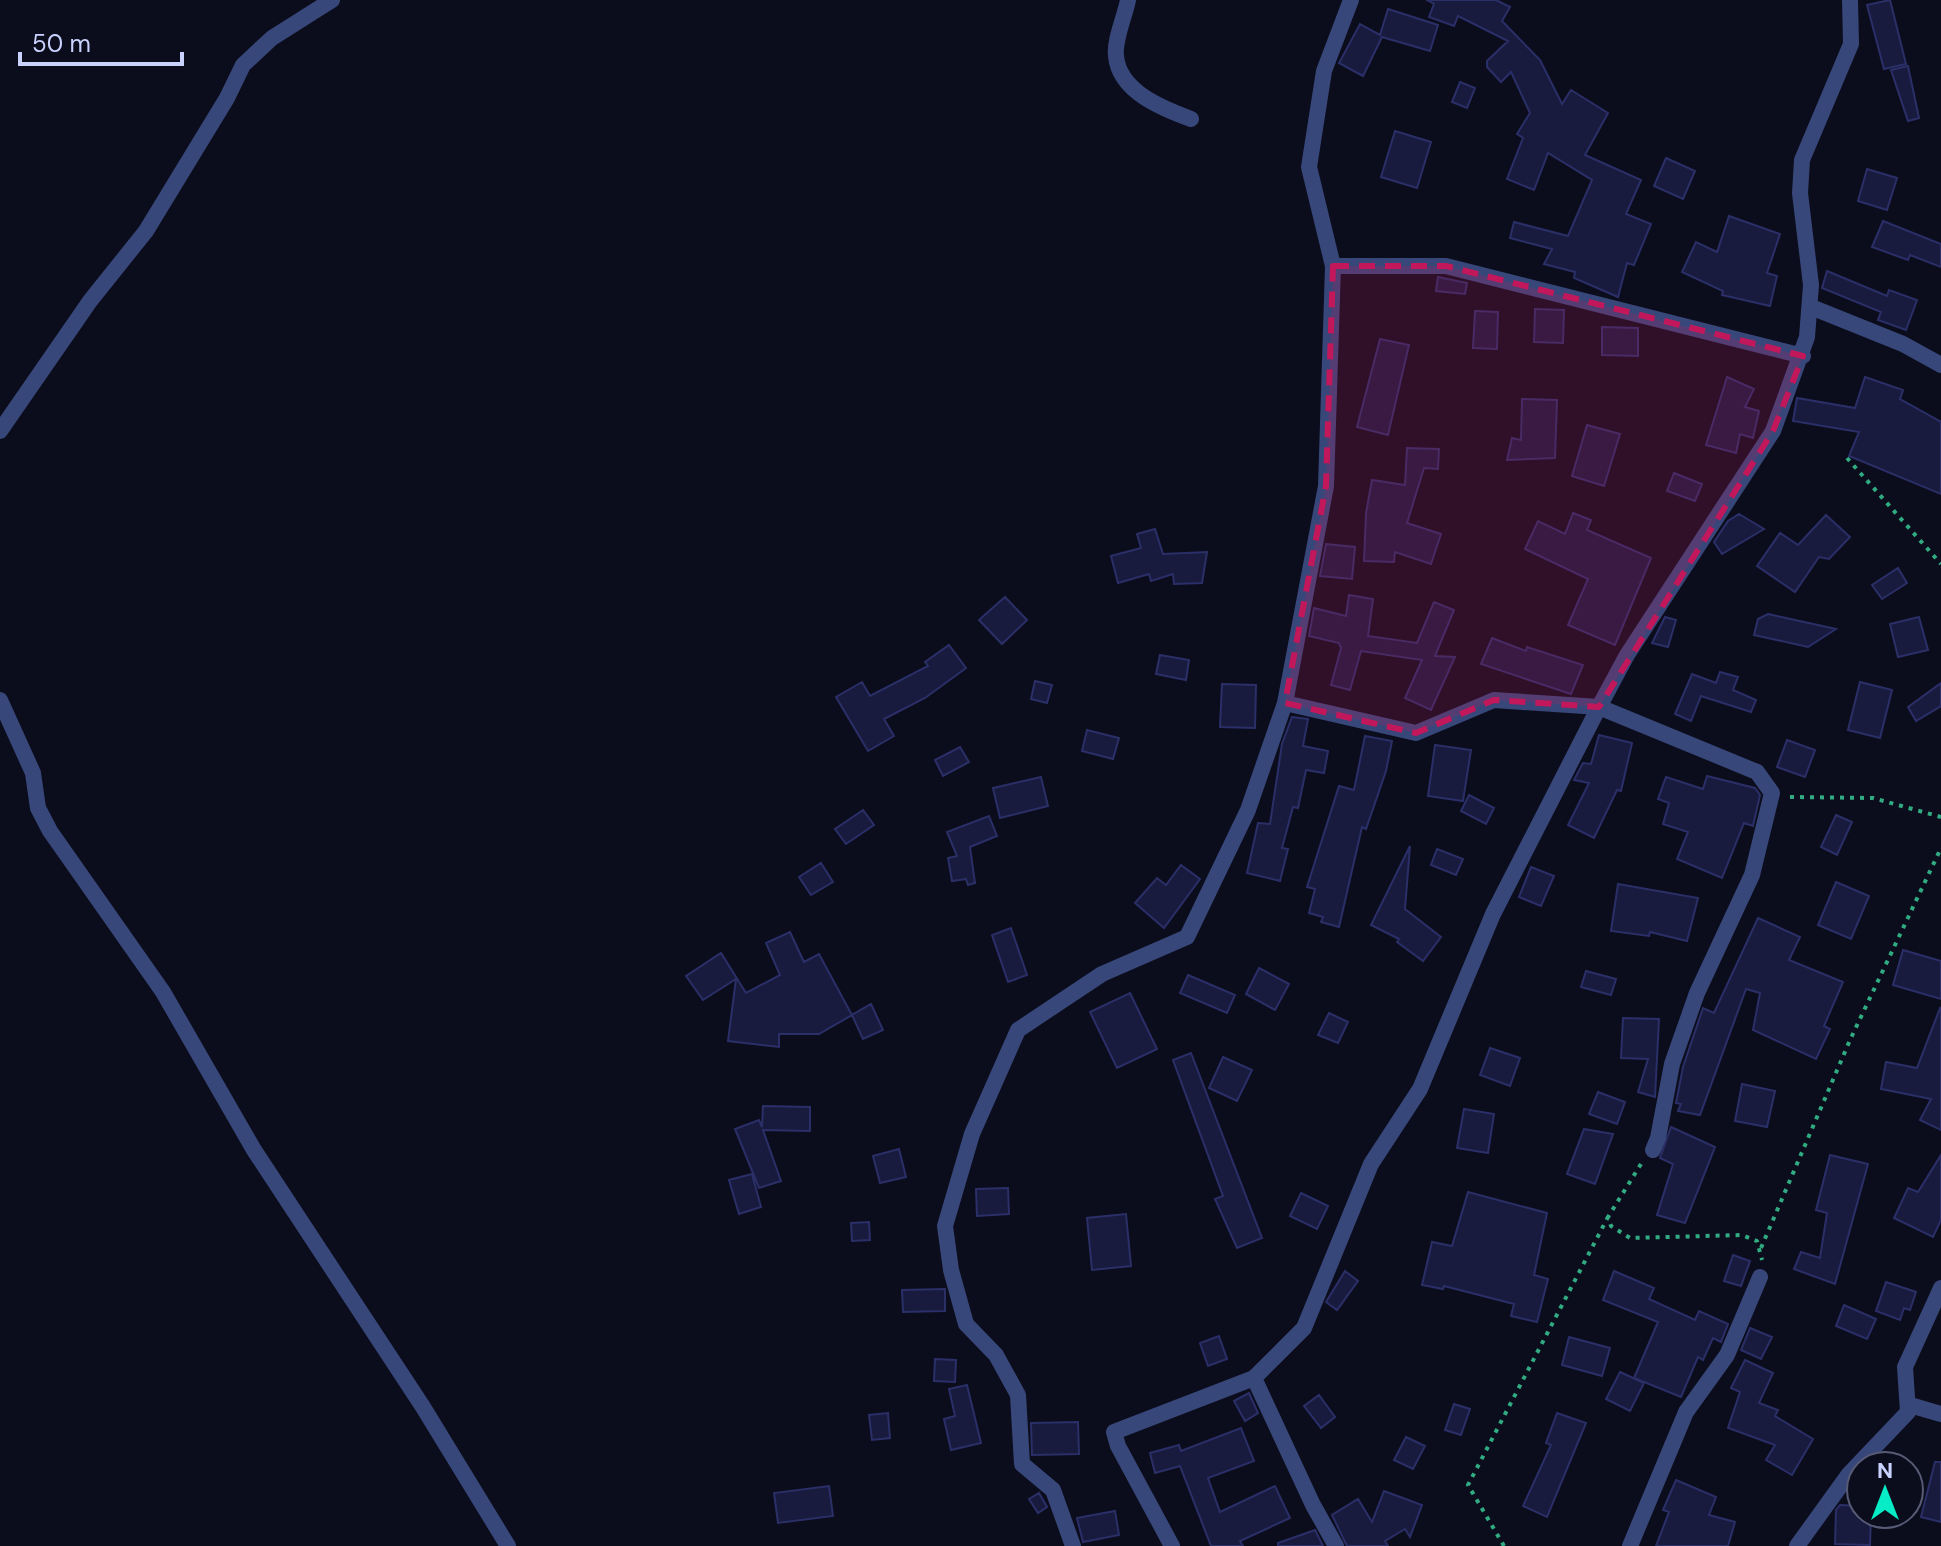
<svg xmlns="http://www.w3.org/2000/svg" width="1941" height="1546" viewBox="0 0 1941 1546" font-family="'DM Sans',sans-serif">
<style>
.building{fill:#181b3d;stroke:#2b2f68;stroke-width:2}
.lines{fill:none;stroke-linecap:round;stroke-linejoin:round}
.path{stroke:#30ab82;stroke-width:4;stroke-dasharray:4 6;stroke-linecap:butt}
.street{stroke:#38477a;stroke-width:16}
.marked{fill:#c2185b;fill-opacity:0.2;stroke:#c2185b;stroke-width:6;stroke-dasharray:16 10;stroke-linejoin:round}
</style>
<rect width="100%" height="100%" fill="#0c0d1c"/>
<path class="building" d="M 1427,0 L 1496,0 L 1510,7 L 1502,21 L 1540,60 L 1562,104 L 1571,90 L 1608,113 L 1585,155 L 1641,180 L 1626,214 L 1651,224 L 1634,265 L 1627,263 L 1618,297 L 1574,278 L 1575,272 L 1544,264 L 1552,249 L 1510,238 L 1514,222 L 1568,236 L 1592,180 L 1548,153 L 1534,190 L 1507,179 L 1523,138 L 1517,134 L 1530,113 L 1511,72 L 1501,82 L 1487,67 L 1487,61 L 1508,41 L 1458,16 L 1454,26 L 1429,17 L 1434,4 Z
M 1890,0 L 1906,64 L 1884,69 L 1867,5 Z
M 1388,9 L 1438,25 L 1430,51 L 1382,37 L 1363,76 L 1339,63 L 1360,24 L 1380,35 Z
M 1908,66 L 1919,118 L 1908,121 L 1891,70 Z
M 1460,82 L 1475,88 L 1467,108 L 1452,102 Z
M 1395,131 L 1431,142 L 1417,188 L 1381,177 Z
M 1666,158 L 1695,171 L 1683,199 L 1654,186 Z
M 1867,169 L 1897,178 L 1887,210 L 1858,201 Z
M 1729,216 L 1780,234 L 1767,273 L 1777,276 L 1770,306 L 1722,295 L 1723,291 L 1682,272 L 1696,242 L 1717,252 Z
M 1883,221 L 1941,244 L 1941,267 L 1910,255 L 1908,260 L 1872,247 Z
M 1827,271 L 1887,296 L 1889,290 L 1917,300 L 1906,330 L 1878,320 L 1881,312 L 1822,288 Z
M 1438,277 L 1467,283 L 1465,294 L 1436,291 Z
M 1535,309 L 1564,310 L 1563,343 L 1534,342 Z
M 1475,311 L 1498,312 L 1497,349 L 1473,348 Z
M 1602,327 L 1638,328 L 1638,356 L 1602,355 Z
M 1380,339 L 1409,345 L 1388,435 L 1357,427 Z
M 1727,377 L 1754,389 L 1745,407 L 1759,411 L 1753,438 L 1740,434 L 1736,453 L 1706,445 Z
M 1865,377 L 1903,390 L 1900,399 L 1941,422 L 1941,494 L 1849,456 L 1859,432 L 1793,421 L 1797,398 L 1855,408 Z
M 1522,399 L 1557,400 L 1555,458 L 1507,460 L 1512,438 L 1521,440 Z
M 1587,425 L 1620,434 L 1604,486 L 1572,476 Z
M 1407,448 L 1439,449 L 1438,469 L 1424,468 L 1407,523 L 1441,534 L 1431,564 L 1395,552 L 1394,562 L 1364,561 L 1366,513 L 1372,480 L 1405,485 Z
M 1674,473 L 1702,484 L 1695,501 L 1667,491 Z
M 1573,513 L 1591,520 L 1587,530 L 1651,558 L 1615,645 L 1568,625 L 1588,579 L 1525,549 L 1538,521 L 1565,534 Z
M 1739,514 L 1764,529 L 1722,554 L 1714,542 L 1728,521 Z
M 1826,515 L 1850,537 L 1829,559 L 1819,557 L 1795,592 L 1757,566 L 1780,533 L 1798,545 Z
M 1155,529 L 1163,554 L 1207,552 L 1202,583 L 1174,584 L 1173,574 L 1151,581 L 1149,574 L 1118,583 L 1111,556 L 1141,548 L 1137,534 Z
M 1326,544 L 1355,547 L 1352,579 L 1320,576 Z
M 1898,568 L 1907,583 L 1882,599 L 1872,585 Z
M 1349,595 L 1373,599 L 1368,636 L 1417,643 L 1434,602 L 1454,610 L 1435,656 L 1455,657 L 1431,710 L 1405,698 L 1422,660 L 1361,651 L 1350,690 L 1331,685 L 1341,648 L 1339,643 L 1309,636 L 1314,608 L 1346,616 Z
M 1005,597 L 1027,620 L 1002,644 L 979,620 Z
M 1768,614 L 1777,616 L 1836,629 L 1808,647 L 1754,635 L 1758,619 Z
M 1665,617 L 1676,620 L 1668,647 L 1652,643 Z
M 1919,617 L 1928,650 L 1898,657 L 1890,624 Z
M 1492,638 L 1526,651 L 1527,647 L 1583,665 L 1571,694 L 1481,664 Z
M 949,645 L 966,668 L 925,698 L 884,719 L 894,736 L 868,751 L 836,697 L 862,682 L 870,696 L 928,666 L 925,662 Z
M 1160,655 L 1189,660 L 1186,680 L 1156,674 Z
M 1720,672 L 1738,677 L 1733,690 L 1756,700 L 1751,712 L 1701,696 L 1691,721 L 1675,714 L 1692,674 L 1716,683 Z
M 1035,681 L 1052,685 L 1047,703 L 1031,699 Z
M 1860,682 L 1892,690 L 1880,738 L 1848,730 Z
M 1941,683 L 1941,706 L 1916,721 L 1908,707 Z
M 1222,684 L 1256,685 L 1255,728 L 1220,727 Z
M 1292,717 L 1308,719 L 1303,746 L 1328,751 L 1324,773 L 1306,770 L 1298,808 L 1293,807 L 1282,848 L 1288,849 L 1280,881 L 1247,873 L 1258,823 L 1270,824 L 1282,744 Z
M 1087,730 L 1119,738 L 1113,759 L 1082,751 Z
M 1599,735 L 1632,743 L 1621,791 L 1617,790 L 1594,838 L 1568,825 L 1589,783 L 1574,780 L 1583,763 L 1591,764 Z
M 1365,736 L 1392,741 L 1386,771 L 1366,829 L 1362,827 L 1339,927 L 1321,922 L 1323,917 L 1309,913 L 1315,889 L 1307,887 L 1339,786 L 1354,790 Z
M 1787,740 L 1815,750 L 1805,777 L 1777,767 Z
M 1435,745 L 1471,750 L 1463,801 L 1428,796 Z
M 960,747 L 969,762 L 943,776 L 935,760 Z
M 1707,776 L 1755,788 L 1760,795 L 1753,826 L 1744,823 L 1722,878 L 1677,859 L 1688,832 L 1663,824 L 1669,803 L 1658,799 L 1666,777 L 1703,789 Z
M 1041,777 L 1048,806 L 1000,818 L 993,788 Z
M 1469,795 L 1494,808 L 1486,824 L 1461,811 Z
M 863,810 L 874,825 L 846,844 L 835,829 Z
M 1836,815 L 1852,822 L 1837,855 L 1821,847 Z
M 989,816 L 997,836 L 970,847 L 975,883 L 968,885 L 966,879 L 952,881 L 948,858 L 957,856 L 947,832 Z
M 1410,846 L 1405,909 L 1441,937 L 1423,961 L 1397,942 L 1399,939 L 1371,925 Z
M 1437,849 L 1463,859 L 1456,875 L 1431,865 Z
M 821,863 L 833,882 L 811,895 L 799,877 Z
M 1181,865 L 1200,879 L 1164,928 L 1135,903 L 1157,878 L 1166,885 Z
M 1531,867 L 1554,876 L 1541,906 L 1519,897 Z
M 1836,882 L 1869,896 L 1851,939 L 1818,925 Z
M 1618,884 L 1698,898 L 1687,941 L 1650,932 L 1649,936 L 1611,931 Z
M 1758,918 L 1800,937 L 1789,960 L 1843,982 L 1824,1026 L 1830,1029 L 1816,1059 L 1753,1030 L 1760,993 L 1746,989 L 1700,1115 L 1678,1111 L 1681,1104 L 1676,1103 L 1683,1067 L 1703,1008 L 1714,1013 Z
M 1011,928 L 1027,975 L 1008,982 L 992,935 Z
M 790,932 L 804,962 L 819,954 L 852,1015 L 819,1034 L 779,1034 L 779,1047 L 728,1041 L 736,979 L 703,1000 L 686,976 L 721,953 L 746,993 L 780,975 L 766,943 Z
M 1903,950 L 1941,961 L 1941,999 L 1893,985 Z
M 1259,968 L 1289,984 L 1275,1010 L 1246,994 Z
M 1586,971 L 1616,979 L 1611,995 L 1581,987 Z
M 1188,975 L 1235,995 L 1227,1013 L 1180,993 Z
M 1130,993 L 1157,1049 L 1117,1068 L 1090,1012 Z
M 871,1004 L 883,1030 L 863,1039 L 852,1015 Z
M 1940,1008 L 1941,1009 L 1941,1130 L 1920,1120 L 1931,1099 L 1881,1089 L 1886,1062 L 1917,1068 Z
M 1329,1013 L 1348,1022 L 1338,1043 L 1318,1035 Z
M 1623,1018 L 1659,1019 L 1655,1097 L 1638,1092 L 1648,1059 L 1621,1058 Z
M 1490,1048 L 1520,1058 L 1510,1086 L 1480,1075 Z
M 1191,1053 L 1262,1238 L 1237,1248 L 1215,1199 L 1223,1196 L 1173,1060 Z
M 1223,1057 L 1252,1070 L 1237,1101 L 1209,1088 Z
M 1742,1084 L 1775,1091 L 1767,1127 L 1735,1121 Z
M 1598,1092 L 1625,1102 L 1617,1124 L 1589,1114 Z
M 763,1106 L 810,1107 L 810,1131 L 763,1130 L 781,1181 L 759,1188 L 735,1129 L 759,1120 L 762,1127 Z
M 1464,1109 L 1494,1114 L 1488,1153 L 1457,1148 Z
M 1671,1127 L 1715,1147 L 1685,1223 L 1657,1215 L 1673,1164 L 1660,1158 Z
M 1584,1129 L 1613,1134 L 1595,1184 L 1567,1174 Z
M 899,1149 L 906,1177 L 880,1183 L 873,1156 Z
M 1830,1155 L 1868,1164 L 1835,1284 L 1794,1269 L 1801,1252 L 1820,1258 L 1827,1213 L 1816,1210 Z
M 1941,1155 L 1941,1220 L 1933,1237 L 1894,1218 L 1908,1188 L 1918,1192 Z
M 752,1174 L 761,1207 L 739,1214 L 729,1180 Z
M 1008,1188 L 1009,1214 L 977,1216 L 976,1189 Z
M 1468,1192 L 1547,1213 L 1534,1275 L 1548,1279 L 1537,1322 L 1511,1316 L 1514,1304 L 1444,1286 L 1443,1289 L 1422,1285 L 1432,1242 L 1452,1246 Z
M 1301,1193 L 1328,1206 L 1317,1229 L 1290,1216 Z
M 1126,1214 L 1131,1266 L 1092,1270 L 1087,1218 Z
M 869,1222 L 870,1240 L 852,1241 L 851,1223 Z
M 1733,1255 L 1750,1261 L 1741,1286 L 1724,1281 Z
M 1345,1271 L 1358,1281 L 1337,1310 L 1326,1302 Z
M 1614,1271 L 1654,1288 L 1649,1299 L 1695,1320 L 1699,1311 L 1728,1324 L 1721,1342 L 1713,1338 L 1703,1360 L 1698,1357 L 1681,1397 L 1634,1378 L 1658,1322 L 1603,1300 Z
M 1886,1282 L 1916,1292 L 1910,1310 L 1904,1308 L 1900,1320 L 1876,1311 Z
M 945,1289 L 945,1311 L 903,1312 L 902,1290 Z
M 1844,1305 L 1876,1319 L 1867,1339 L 1836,1326 Z
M 1750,1328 L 1772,1337 L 1761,1359 L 1741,1350 Z
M 1219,1336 L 1227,1359 L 1208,1366 L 1200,1343 Z
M 1569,1337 L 1610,1348 L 1602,1376 L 1562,1365 Z
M 935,1359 L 956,1360 L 955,1382 L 934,1381 Z
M 1745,1360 L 1773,1373 L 1759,1403 L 1778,1410 L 1775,1416 L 1813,1439 L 1792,1475 L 1766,1460 L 1775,1445 L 1728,1428 L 1740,1392 L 1731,1388 Z
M 1620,1372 L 1644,1383 L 1630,1411 L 1606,1399 Z
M 967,1385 L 981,1443 L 951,1450 L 944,1419 L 955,1416 L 949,1389 Z
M 1249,1393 L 1258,1413 L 1245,1421 L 1234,1401 Z
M 1319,1395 L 1335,1417 L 1321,1428 L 1304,1406 Z
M 1454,1404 L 1470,1409 L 1461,1435 L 1445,1430 Z
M 888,1413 L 890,1438 L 872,1440 L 869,1415 Z
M 1557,1413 L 1586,1423 L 1547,1517 L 1523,1506 L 1551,1445 L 1546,1443 Z
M 1078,1422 L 1079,1454 L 1032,1455 L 1031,1423 Z
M 1241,1428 L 1254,1461 L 1208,1478 L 1220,1512 L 1275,1486 L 1290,1518 L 1240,1541 L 1243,1546 L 1211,1546 L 1180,1466 L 1155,1473 L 1150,1453 L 1179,1445 L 1181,1451 Z
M 1406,1437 L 1425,1446 L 1413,1469 L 1394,1460 Z
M 1935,1462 L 1941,1462 L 1941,1522 L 1921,1517 Z
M 1676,1480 L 1716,1497 L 1709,1515 L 1735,1522 L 1728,1546 L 1656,1546 L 1669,1512 L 1663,1510 Z
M 829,1486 L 833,1516 L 778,1523 L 774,1493 Z
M 1384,1491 L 1422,1505 L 1410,1537 L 1405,1529 L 1385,1541 L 1388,1546 L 1347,1546 L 1332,1515 L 1358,1499 L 1372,1522 Z
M 1039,1493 L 1047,1507 L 1038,1513 L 1029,1499 Z
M 1840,1505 L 1861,1506 L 1861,1514 L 1871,1514 L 1870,1545 L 1835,1544 L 1836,1510 Z
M 1115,1511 L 1119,1535 L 1083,1542 L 1077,1518 Z
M 1315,1530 L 1323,1546 L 1278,1546 L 1278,1543 Z"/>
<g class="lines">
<path class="path" d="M 1847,458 L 1941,564
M 1790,797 L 1873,798 L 1941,817
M 1641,1164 L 1608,1217 L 1611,1226 L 1630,1238 L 1742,1235 L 1757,1241 L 1762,1260
M 1761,1248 L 1850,1040 L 1941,848
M 1504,1546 L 1468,1485 L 1608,1217"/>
<path class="street" d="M 1128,0 C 1125,16 1114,40 1116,56 C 1119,92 1164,109 1191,119
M 1333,266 L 1446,266 L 1803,356
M 1811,307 L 1903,344 L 1941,365
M 0,431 L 90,301 L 146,231 L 227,98 L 243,65 L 272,38 L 332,0
M 0,700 L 33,773 L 38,808 L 50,831 L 163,992 L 254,1150 L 423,1407 L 508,1546
M 1285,703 L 1416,733 L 1494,700 L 1599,707 L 1757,772 L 1772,793 L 1752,875 L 1697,993 L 1672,1064 L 1658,1138 L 1653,1150
M 1254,1378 L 1313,1505 L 1336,1546
M 1910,1405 L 1941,1414
M 1073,1546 L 1053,1490 L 1022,1464 L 1018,1395 L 996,1355 L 966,1324 L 951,1270 L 945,1226 L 972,1134 L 1018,1030 L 1102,974 L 1187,937 L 1248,810 L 1285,703 L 1326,486 L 1333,266 L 1309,167 L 1324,71 L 1351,0
M 1172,1546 L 1118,1446 L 1114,1432 L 1254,1378 L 1304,1328 L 1371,1164 L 1420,1089 L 1493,914 L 1599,707 L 1627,655 L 1773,431 L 1807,337 L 1811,285 L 1800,193 L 1802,160 L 1851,44 L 1850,0
M 1630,1546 L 1686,1412 L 1727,1355 L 1760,1277
M 1797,1546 L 1849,1474 L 1908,1412 L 1905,1367 L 1941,1288"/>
</g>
<path class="marked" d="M 1333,266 L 1446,266 L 1803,356 L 1773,431 L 1599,707 L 1494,700 L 1416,733 L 1285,703 L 1326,486 Z"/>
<g transform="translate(1885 1490)"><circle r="38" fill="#0c0d1c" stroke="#585b76" stroke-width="2"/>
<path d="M0-6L14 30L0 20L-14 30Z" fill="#06ecc6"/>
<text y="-12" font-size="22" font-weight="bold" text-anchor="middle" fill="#c9d1fe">N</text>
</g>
<path d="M20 52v12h162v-12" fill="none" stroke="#c9d1fe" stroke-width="4"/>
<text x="32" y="52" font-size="24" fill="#c9d1fe" stroke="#0c0d1c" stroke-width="6" paint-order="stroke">50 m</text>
</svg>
